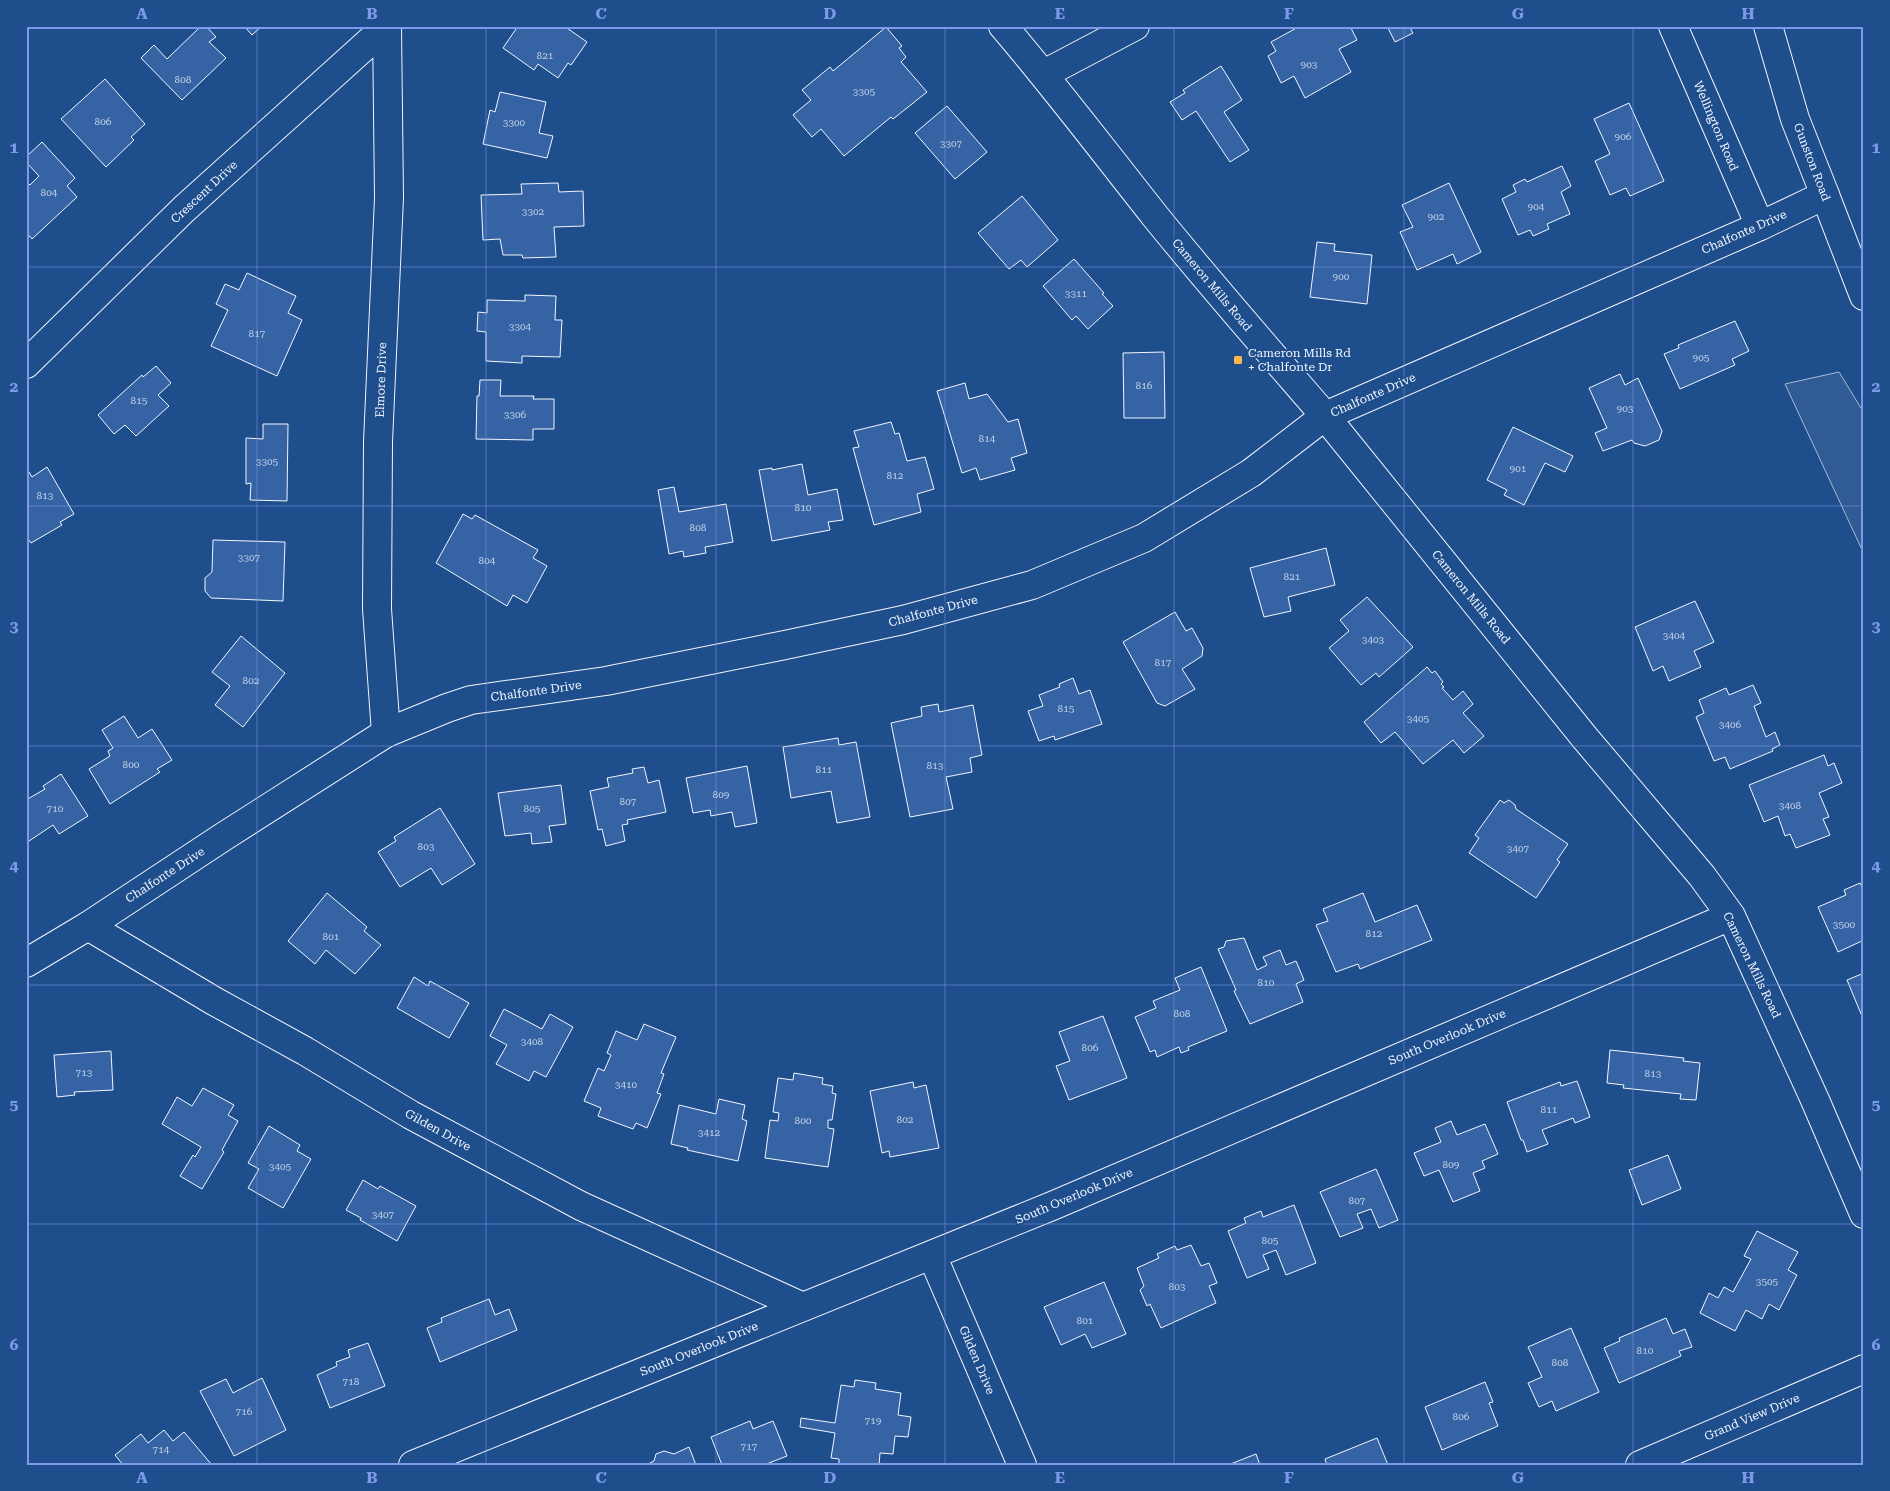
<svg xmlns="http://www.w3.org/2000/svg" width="1890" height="1491" viewBox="0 0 1890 1491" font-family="'Roboto Serif',serif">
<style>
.built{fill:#305b95;stroke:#a8bbd7}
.building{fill:#3563a3;stroke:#f2f6ff}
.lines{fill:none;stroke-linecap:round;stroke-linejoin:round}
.street-casing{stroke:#f2f6ff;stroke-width:30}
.secondary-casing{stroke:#f2f6ff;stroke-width:30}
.street{stroke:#1f4e8c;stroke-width:28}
.secondary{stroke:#1f4e8c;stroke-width:28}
.grid{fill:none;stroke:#7d9aea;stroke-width:1;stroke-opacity:0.55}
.poi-dot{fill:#ffb74d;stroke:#1f4e8c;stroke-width:2}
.labels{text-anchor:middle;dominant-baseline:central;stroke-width:4;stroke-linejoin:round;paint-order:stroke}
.number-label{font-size:10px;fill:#c3d1e8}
.street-label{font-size:12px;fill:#f2f6ff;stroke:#1f4e8c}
.poi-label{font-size:12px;fill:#f2f6ff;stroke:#1f4e8c;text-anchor:start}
.neatline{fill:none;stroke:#7d9aea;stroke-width:2}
.grid-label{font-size:16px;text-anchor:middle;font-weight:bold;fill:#7d9aea}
</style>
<rect width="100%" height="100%" fill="#1f4e8c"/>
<path class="built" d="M 1839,372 L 1864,413 L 1864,554 L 1785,384 Z"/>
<path class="building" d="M 201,26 L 206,26 L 216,37 L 209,42 L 226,58 L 182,100 L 141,58 L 154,45 L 167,59 Z
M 244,26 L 262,26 L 252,35 Z
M 518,26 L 564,26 L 587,42 L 571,65 L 568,63 L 558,78 L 538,64 L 534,70 L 503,48 Z
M 1300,26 L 1350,26 L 1357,40 L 1339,49 L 1351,72 L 1305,98 L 1294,76 L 1281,83 L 1268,56 L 1276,51 L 1271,42 Z
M 1387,26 L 1409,26 L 1413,33 L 1395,42 Z
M 886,27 L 902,46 L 899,48 L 906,57 L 901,62 L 927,92 L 893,119 L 891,117 L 844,156 L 821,129 L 812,137 L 793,115 L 811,100 L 802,90 L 830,67 L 833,71 Z
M 1221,66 L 1242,100 L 1224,112 L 1249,150 L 1230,162 L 1196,111 L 1182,120 L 1170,102 L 1185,93 L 1183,90 Z
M 105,79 L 145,124 L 131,137 L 134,140 L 106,167 L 61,119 Z
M 500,92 L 546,102 L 539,133 L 553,136 L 547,158 L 483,144 L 490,110 L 495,112 Z
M 1629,103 L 1664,181 L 1630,196 L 1626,188 L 1610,195 L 1595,161 L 1610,154 L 1594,119 Z
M 947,106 L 987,152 L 955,179 L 915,133 Z
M 42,142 L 75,178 L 67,186 L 77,197 L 32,239 L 26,232 L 26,181 L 30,185 L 39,176 L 26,162 L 26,157 Z
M 1562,166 L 1571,186 L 1561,192 L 1570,214 L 1547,224 L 1549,229 L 1533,236 L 1530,230 L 1518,235 L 1502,199 L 1516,192 L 1513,185 L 1525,179 L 1527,182 Z
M 558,183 L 559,192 L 583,191 L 584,226 L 554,227 L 556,257 L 523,258 L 522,255 L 503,255 L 500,239 L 483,240 L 481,195 L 522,194 L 521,184 Z
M 1449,183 L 1481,252 L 1457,264 L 1453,254 L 1417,270 L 1400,232 L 1413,227 L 1402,205 Z
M 1022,196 L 1058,240 L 1027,267 L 1021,260 L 1009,269 L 978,233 Z
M 1317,242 L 1335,244 L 1334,251 L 1372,255 L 1367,304 L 1310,297 Z
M 1074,259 L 1104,293 L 1102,294 L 1113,306 L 1088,329 L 1076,316 L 1072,320 L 1043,286 Z
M 247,273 L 296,296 L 288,313 L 302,320 L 277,376 L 211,346 L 228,310 L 216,304 L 225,284 L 239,290 Z
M 525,295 L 556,296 L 555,320 L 562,320 L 560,357 L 522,356 L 522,363 L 486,361 L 486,332 L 477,331 L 478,312 L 487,313 L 487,300 L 525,301 Z
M 1735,321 L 1749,351 L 1732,359 L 1735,365 L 1680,389 L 1664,354 L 1679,348 L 1678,345 Z
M 1164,352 L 1165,418 L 1124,418 L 1123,353 Z
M 156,366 L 171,383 L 158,395 L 169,406 L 136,436 L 125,425 L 114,434 L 98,415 L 142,375 L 143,377 Z
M 1620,374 L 1625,385 L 1638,378 L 1662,431 L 1659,440 L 1645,446 L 1634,443 L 1632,440 L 1603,451 L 1595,433 L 1607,428 L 1589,388 Z
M 480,380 L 501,380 L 500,396 L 534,396 L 533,399 L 554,399 L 554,429 L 533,429 L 533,440 L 476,439 L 477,396 L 479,396 Z
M 965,383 L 969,399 L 987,394 L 1008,422 L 1018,419 L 1027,453 L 1011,458 L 1015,470 L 980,480 L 976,468 L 962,473 L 937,391 Z
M 891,422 L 895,434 L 899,433 L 907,461 L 925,457 L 934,489 L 917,494 L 921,512 L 874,525 L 853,448 L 859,447 L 854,431 Z
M 263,424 L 288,424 L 287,501 L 250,500 L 251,483 L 246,484 L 246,438 L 263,439 Z
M 1513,427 L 1573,456 L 1565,472 L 1545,463 L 1524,505 L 1504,495 L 1507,490 L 1487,480 Z
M 802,464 L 808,495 L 837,489 L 843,520 L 828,522 L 830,530 L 772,541 L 759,470 L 772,468 L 772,470 Z
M 26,467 L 32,477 L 47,467 L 74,514 L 60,522 L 62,525 L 31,543 L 26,536 Z
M 674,487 L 679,512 L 726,504 L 733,542 L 705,547 L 706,553 L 684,557 L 683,551 L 669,554 L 658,490 Z
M 463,514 L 472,519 L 475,515 L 538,550 L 533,558 L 547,566 L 527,603 L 513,595 L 507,606 L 436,563 Z
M 213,540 L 285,542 L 283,601 L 211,598 L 205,591 L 205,578 L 212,572 Z
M 1326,548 L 1335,585 L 1288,597 L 1291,611 L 1264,617 L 1250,568 Z
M 1367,597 L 1413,647 L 1379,677 L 1376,673 L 1361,685 L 1329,648 L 1349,631 L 1340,620 Z
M 1695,601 L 1714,642 L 1694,651 L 1701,667 L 1669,681 L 1663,666 L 1653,671 L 1635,627 Z
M 1175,612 L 1186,631 L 1192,628 L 1203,648 L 1202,656 L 1182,669 L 1195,689 L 1165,706 L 1157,703 L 1123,642 Z
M 241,636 L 285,673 L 243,727 L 215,705 L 230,686 L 212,672 Z
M 1427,667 L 1432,673 L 1435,671 L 1443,682 L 1441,684 L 1444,687 L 1442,688 L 1453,700 L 1463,691 L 1473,704 L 1463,713 L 1484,736 L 1464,753 L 1453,740 L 1423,764 L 1395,732 L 1381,743 L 1364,722 Z
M 1073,678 L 1079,694 L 1090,690 L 1102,724 L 1055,740 L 1054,736 L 1039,741 L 1028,711 L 1043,706 L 1039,695 L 1060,687 L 1059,684 Z
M 1753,685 L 1761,703 L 1754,706 L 1766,737 L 1775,732 L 1780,745 L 1772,749 L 1773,751 L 1730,769 L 1725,757 L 1714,761 L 1696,717 L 1704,713 L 1699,700 L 1726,688 L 1729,695 Z
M 938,704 L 939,712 L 973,705 L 982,755 L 970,758 L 972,772 L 946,777 L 953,809 L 910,817 L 891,723 L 922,716 L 921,707 Z
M 124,716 L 138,738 L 152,729 L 172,760 L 157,769 L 160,772 L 110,804 L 89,769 L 110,756 L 108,751 L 113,748 L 102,730 Z
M 838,738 L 839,745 L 856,742 L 870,817 L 837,823 L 831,791 L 791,798 L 783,747 Z
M 1824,755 L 1828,766 L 1834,763 L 1842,783 L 1819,793 L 1829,817 L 1823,819 L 1830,835 L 1796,848 L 1790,834 L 1785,836 L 1778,816 L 1764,822 L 1749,785 Z
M 747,766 L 757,823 L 735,827 L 732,812 L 711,816 L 710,810 L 693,813 L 686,778 Z
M 644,767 L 648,783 L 659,780 L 666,812 L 627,820 L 628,824 L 622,825 L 625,841 L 606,846 L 602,829 L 598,830 L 590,791 L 609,787 L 607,778 L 633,773 L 632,769 Z
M 61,774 L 88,816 L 59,834 L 53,825 L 26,843 L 26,800 L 45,789 L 43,786 Z
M 561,785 L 566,824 L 549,826 L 552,842 L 532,844 L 531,833 L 505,836 L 498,793 Z
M 1500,800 L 1504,803 L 1509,800 L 1515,805 L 1516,809 L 1568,844 L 1557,860 L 1560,862 L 1536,898 L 1469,853 L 1479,838 L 1475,835 Z
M 440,808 L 475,864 L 442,885 L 431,868 L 400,887 L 378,852 L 396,841 L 394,837 Z
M 1860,883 L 1862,887 L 1864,886 L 1864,940 L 1838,952 L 1818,907 L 1846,895 L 1844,890 Z
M 327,893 L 367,927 L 364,931 L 381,945 L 355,974 L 326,950 L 315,964 L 288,941 Z
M 1363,893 L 1375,922 L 1417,905 L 1432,940 L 1360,969 L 1358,964 L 1336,972 L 1316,925 L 1328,921 L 1323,909 Z
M 1244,938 L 1257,970 L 1267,965 L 1263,957 L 1280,950 L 1286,965 L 1296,961 L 1304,980 L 1296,984 L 1303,1002 L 1250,1024 L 1234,991 L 1236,990 L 1218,949 L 1224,947 L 1226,941 Z
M 1201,967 L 1227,1031 L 1188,1047 L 1189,1050 L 1181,1053 L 1179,1047 L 1157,1057 L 1155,1050 L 1150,1052 L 1135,1017 L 1156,1008 L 1153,1001 L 1180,990 L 1175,978 Z
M 1864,973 L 1864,1021 L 1847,980 Z
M 414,977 L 428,986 L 430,981 L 469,1003 L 449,1038 L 397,1008 Z
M 504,1009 L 542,1029 L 550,1014 L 573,1027 L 546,1077 L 534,1071 L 529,1081 L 496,1064 L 507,1045 L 490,1036 Z
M 1103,1016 L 1127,1078 L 1069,1100 L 1056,1066 L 1070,1061 L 1059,1032 Z
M 644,1024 L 676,1037 L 661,1073 L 664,1074 L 657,1093 L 661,1094 L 647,1128 L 636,1123 L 633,1129 L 598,1116 L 601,1108 L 584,1101 L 598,1068 L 604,1071 L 611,1055 L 607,1053 L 616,1031 L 637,1040 Z
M 1610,1050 L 1684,1058 L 1683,1061 L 1700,1063 L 1696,1100 L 1680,1099 L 1681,1094 L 1623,1088 L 1624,1085 L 1607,1083 Z
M 111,1051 L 113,1090 L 74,1092 L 75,1095 L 57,1097 L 54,1055 Z
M 794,1073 L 823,1078 L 822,1084 L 833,1086 L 832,1093 L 836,1094 L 832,1120 L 828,1120 L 828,1128 L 834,1129 L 828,1167 L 765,1158 L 770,1120 L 778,1121 L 779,1113 L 773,1112 L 778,1078 L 793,1080 Z
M 1577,1081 L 1590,1117 L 1575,1123 L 1573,1118 L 1542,1130 L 1548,1144 L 1527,1152 L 1523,1140 L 1521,1140 L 1507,1102 L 1560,1082 L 1561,1086 Z
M 913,1082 L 914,1088 L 926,1085 L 939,1148 L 890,1157 L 889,1151 L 882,1153 L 870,1091 Z
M 203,1088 L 234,1105 L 228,1115 L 238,1121 L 222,1150 L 224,1152 L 202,1189 L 180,1176 L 193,1155 L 195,1157 L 201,1147 L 162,1124 L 177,1097 L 192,1106 Z
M 719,1099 L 745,1105 L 742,1119 L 747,1121 L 738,1161 L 687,1150 L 688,1148 L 671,1144 L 679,1105 L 716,1114 Z
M 1451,1121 L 1457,1135 L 1485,1124 L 1498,1154 L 1482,1161 L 1485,1168 L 1473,1173 L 1480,1191 L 1453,1202 L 1439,1170 L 1424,1176 L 1414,1153 L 1441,1142 L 1435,1128 Z
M 269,1126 L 300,1145 L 297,1151 L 311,1159 L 283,1208 L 248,1188 L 259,1169 L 248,1163 Z
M 1668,1155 L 1681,1189 L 1642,1205 L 1629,1170 Z
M 1376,1169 L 1398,1220 L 1379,1228 L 1371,1209 L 1357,1214 L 1363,1228 L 1340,1237 L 1320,1192 Z
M 363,1180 L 378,1189 L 380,1186 L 416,1206 L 397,1241 L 360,1220 L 361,1218 L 346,1210 Z
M 1294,1205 L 1316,1263 L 1286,1275 L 1276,1250 L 1263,1255 L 1269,1269 L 1247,1278 L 1228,1231 L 1246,1223 L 1244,1218 L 1261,1211 L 1263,1217 Z
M 1757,1231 L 1798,1252 L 1788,1270 L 1797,1275 L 1779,1310 L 1769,1304 L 1762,1319 L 1746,1310 L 1735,1331 L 1700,1313 L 1709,1293 L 1718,1298 L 1724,1287 L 1733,1292 L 1751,1259 L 1744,1256 Z
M 1191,1245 L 1201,1266 L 1209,1263 L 1217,1283 L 1209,1286 L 1216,1303 L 1161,1328 L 1150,1304 L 1147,1306 L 1140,1290 L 1144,1286 L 1137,1268 L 1159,1258 L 1157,1254 L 1175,1246 L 1177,1250 Z
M 1104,1282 L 1126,1334 L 1092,1348 L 1085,1334 L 1061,1345 L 1044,1307 Z
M 489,1299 L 495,1315 L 509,1309 L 517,1330 L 440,1362 L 427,1328 L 442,1322 L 441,1318 Z
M 1666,1318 L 1673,1334 L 1685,1329 L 1692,1347 L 1679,1351 L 1681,1356 L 1619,1383 L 1604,1348 L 1620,1341 L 1619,1338 Z
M 1571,1328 L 1599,1392 L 1556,1411 L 1552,1401 L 1539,1407 L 1528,1383 L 1542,1377 L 1528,1347 Z
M 368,1343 L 385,1386 L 330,1408 L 317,1375 L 337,1366 L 336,1362 L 350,1357 L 348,1350 Z
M 262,1378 L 286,1430 L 234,1456 L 200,1391 L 226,1379 L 233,1393 Z
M 855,1380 L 876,1383 L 875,1389 L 901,1393 L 898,1415 L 911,1417 L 908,1437 L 895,1436 L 893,1454 L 880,1453 L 879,1465 L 839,1465 L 839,1459 L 831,1458 L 835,1433 L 800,1427 L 801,1418 L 835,1423 L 841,1385 L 854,1387 Z
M 1485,1382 L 1493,1402 L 1489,1403 L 1498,1426 L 1442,1450 L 1425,1407 Z
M 750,1421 L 753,1429 L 773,1421 L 787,1456 L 764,1465 L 722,1465 L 711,1437 Z
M 164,1430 L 173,1441 L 184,1432 L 212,1465 L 123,1465 L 115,1455 L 141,1434 L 148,1443 Z
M 1377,1438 L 1388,1465 L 1327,1465 L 1325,1459 Z
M 689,1447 L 696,1465 L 646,1465 L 654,1461 L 656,1454 L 664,1451 L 674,1454 Z
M 1256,1454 L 1260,1465 L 1228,1465 Z"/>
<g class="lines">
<defs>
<path id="street" d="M 1673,26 L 1760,226
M 1768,26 L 1795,119 L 1825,195
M 1044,74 L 1135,26
M 26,364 L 184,209 L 387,26
M 1325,416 L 1585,738 L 1702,876 L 1731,916 L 1815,1100 L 1864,1214
M 386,733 L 377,609 L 378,442 L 389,198 L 387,26
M 88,926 L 214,1001 L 305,1051 L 411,1115 L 581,1206 L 803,1307
M 932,1255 L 1022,1465
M 413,1465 L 1052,1206 L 1731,916
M 1640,1465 L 1864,1369"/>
<path id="secondary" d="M 1003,26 C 1056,88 1105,153 1155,216 C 1210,284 1268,350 1325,416
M 26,963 L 88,926 L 223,837 L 386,733 L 447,708 L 471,700 L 606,681 L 785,645 L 903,620 L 1032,585 L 1144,538 L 1251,473 L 1325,416 L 1760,226 L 1825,195 L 1864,296"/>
</defs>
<use href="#street" class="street-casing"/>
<use href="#secondary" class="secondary-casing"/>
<use href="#street" class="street"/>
<use href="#secondary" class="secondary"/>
</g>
<path class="grid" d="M 257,26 L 257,1465M 486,26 L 486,1465M 716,26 L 716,1465M 945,26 L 945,1465M 1174,26 L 1174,1465M 1404,26 L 1404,1465M 1633,26 L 1633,1465M 26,267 L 1864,267M 26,506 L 1864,506M 26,746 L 1864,746M 26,985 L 1864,985M 26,1224 L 1864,1224"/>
<rect class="poi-dot" x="1233" y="355" width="10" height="10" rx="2.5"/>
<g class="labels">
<g class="number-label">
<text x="545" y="55">821</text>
<text x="1309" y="64">903</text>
<text x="183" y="79">808</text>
<text x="864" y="91">3305</text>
<text x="103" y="121">806</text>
<text x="514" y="122">3300</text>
<text x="1623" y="136">906</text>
<text x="951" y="143">3307</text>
<text x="49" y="192">804</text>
<text x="1536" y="206">904</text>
<text x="533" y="211">3302</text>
<text x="1436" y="216">902</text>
<text x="1341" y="276">900</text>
<text x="1076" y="293">3311</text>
<text x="520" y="326">3304</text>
<text x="257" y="333">817</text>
<text x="1701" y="357">905</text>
<text x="1144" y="385">816</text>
<text x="139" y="400">815</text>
<text x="1625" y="408">903</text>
<text x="515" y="414">3306</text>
<text x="987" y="438">814</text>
<text x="267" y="461">3305</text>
<text x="1518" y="468">901</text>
<text x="895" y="475">812</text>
<text x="45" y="495">813</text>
<text x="803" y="507">810</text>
<text x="698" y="527">808</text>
<text x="249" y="557">3307</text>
<text x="487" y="560">804</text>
<text x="1292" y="576">821</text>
<text x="1674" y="635">3404</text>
<text x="1373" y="639">3403</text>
<text x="1163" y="662">817</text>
<text x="251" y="680">802</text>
<text x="1066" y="708">815</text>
<text x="1418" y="718">3405</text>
<text x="1730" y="724">3406</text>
<text x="131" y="764">800</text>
<text x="935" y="765">813</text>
<text x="824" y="769">811</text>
<text x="721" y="794">809</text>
<text x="628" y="801">807</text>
<text x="1790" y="805">3408</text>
<text x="55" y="808">710</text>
<text x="532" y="808">805</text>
<text x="426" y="846">803</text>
<text x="1518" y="848">3407</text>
<text x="1844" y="924">3500</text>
<text x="1374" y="933">812</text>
<text x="331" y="936">801</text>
<text x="1266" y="982">810</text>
<text x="1182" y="1013">808</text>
<text x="532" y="1041">3408</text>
<text x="1090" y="1047">806</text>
<text x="84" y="1072">713</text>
<text x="1653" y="1073">813</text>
<text x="626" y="1084">3410</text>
<text x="1549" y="1109">811</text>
<text x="905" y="1119">802</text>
<text x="803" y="1120">800</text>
<text x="709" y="1132">3412</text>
<text x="1451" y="1164">809</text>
<text x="280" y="1166">3405</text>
<text x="1357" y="1200">807</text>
<text x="383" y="1214">3407</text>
<text x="1270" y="1240">805</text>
<text x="1767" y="1281">3505</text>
<text x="1177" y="1286">803</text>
<text x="1085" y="1320">801</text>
<text x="1645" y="1350">810</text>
<text x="1560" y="1362">808</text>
<text x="351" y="1381">718</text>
<text x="244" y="1411">716</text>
<text x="1461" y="1416">806</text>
<text x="873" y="1420">719</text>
<text x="749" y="1446">717</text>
<text x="161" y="1449">714</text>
</g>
<g class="street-label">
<text transform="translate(1716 126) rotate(67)">Wellington Road</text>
<text transform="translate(1812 162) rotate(69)">Gunston Road</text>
<text transform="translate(204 192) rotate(-43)">Crescent Drive</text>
<text transform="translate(1744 232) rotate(-24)">Chalfonte Drive</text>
<text transform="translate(1212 285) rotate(50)">Cameron Mills Road</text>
<text transform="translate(381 380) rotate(-88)">Elmore Drive</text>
<text transform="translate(1373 395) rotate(-24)">Chalfonte Drive</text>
<text transform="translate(1471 597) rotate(51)">Cameron Mills Road</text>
<text transform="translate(933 611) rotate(-15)">Chalfonte Drive</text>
<text transform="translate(536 691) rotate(-8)">Chalfonte Drive</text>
<text transform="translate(165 875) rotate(-33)">Chalfonte Drive</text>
<text transform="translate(1752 965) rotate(64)">Cameron Mills Road</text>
<text transform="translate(1447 1037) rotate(-23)">South Overlook Drive</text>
<text transform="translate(438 1130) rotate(29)">Gilden Drive</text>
<text transform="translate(1074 1196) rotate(-23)">South Overlook Drive</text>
<text transform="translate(699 1349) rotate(-22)">South Overlook Drive</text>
<text transform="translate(977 1360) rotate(67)">Gilden Drive</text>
<text transform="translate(1752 1417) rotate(-23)">Grand View Drive</text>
</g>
<g class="poi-label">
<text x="1248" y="353">Cameron Mills Rd<tspan x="1248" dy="14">+ Chalfonte Dr</tspan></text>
</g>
</g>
<rect width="1890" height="1491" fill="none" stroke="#1f4e8c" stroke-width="55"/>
<rect x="28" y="28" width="1834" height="1436" class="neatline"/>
<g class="grid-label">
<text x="142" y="19">A</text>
<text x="372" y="19">B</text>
<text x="601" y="19">C</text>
<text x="830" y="19">D</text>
<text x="1060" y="19">E</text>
<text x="1289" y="19">F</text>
<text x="1518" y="19">G</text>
<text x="1748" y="19">H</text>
<text x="14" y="153">1</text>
<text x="1876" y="153">1</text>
<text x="14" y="392">2</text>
<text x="1876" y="392">2</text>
<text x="14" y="632">3</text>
<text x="1876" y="632">3</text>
<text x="14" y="871">4</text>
<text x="1876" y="871">4</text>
<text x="14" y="1110">5</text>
<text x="1876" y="1110">5</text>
<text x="14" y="1350">6</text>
<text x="1876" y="1350">6</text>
<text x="142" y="1483">A</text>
<text x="372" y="1483">B</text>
<text x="601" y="1483">C</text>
<text x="830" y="1483">D</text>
<text x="1060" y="1483">E</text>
<text x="1289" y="1483">F</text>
<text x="1518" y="1483">G</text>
<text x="1748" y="1483">H</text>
</g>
</svg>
